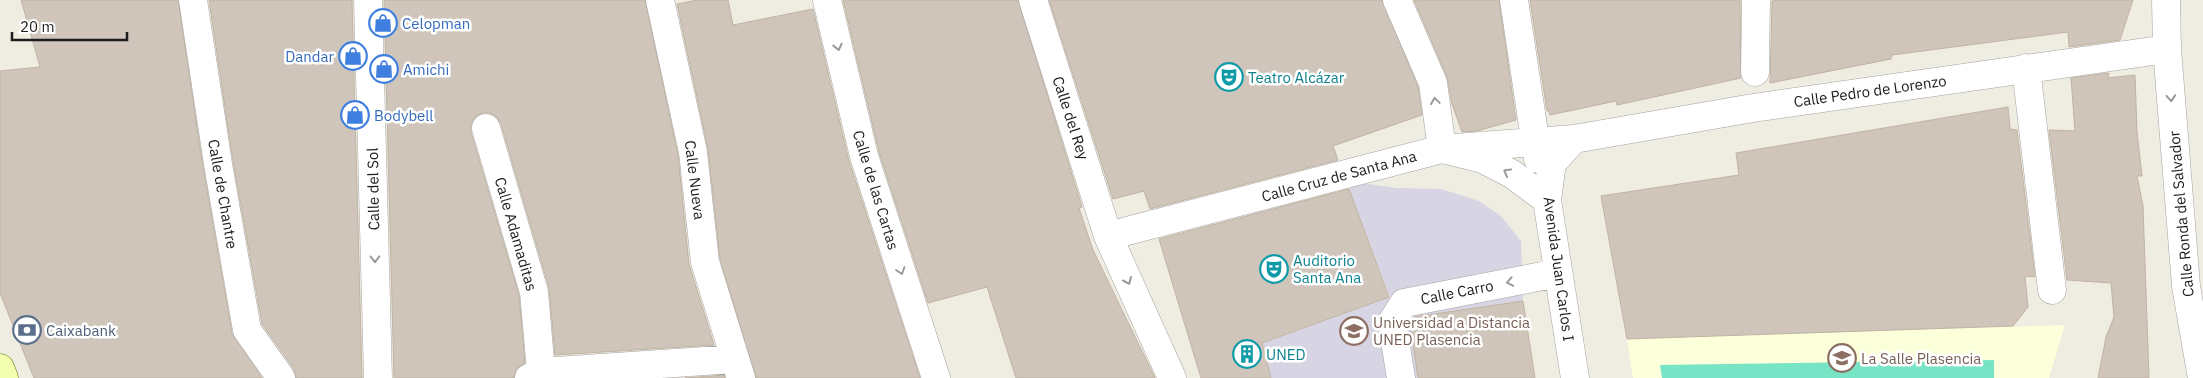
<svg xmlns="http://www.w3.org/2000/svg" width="2203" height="378" viewBox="0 0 2203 378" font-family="'IBM Plex Sans',sans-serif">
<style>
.education{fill:#fbffda}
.pitch{fill:#78e4c6}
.plaza{fill:#d7d5e4}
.building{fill:#cfc5ba;stroke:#c1b3a2}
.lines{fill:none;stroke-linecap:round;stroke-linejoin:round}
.street-casing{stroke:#a3a3a3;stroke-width:29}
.secondary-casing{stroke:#5d7700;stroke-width:29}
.street{stroke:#fff;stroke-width:28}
.secondary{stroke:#f2feb0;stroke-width:28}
.oneway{stroke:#999}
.labels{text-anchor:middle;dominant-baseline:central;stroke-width:5;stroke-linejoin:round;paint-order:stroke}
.shop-label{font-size:15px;fill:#366cbe;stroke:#fff;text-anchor:start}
.culture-label{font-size:15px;fill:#0d838f;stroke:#fff;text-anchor:start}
.street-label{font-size:15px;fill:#1c1c1c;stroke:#fff}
.education-label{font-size:15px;fill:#785e54;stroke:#fff;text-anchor:start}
.service-label{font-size:15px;fill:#4e5e75;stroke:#fff;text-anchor:start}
</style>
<rect width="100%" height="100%" fill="#efece1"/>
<path class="education" d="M 2065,325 L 2049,378 L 1633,378 L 1627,339 Z"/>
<path class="pitch" d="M 1994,360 L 1994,378 L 1662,378 L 1660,365 Z"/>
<path class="plaza" d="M 1346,181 L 1397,188 L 1441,189 L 1479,201 L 1501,216 L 1521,241 L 1523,301 L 1409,318 L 1418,378 L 1271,378 L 1262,343 L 1390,297 Z"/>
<path class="building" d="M 21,0 L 178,0 L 203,167 L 232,333 L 262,378 L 34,378 L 0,293 L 0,71 L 40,67 Z
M 209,0 L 352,0 L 362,378 L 296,378 L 294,369 L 262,324 L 233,161 Z
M 384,0 L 645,0 L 678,155 L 689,264 L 714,345 L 555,355 L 549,288 L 501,124 L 496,116 L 489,113 L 482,113 L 474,118 L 471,125 L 471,132 L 519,295 L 525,363 L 516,369 L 514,378 L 394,378 Z
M 697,0 L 728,0 L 733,25 L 813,9 L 849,161 L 920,378 L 756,378 L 720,259 L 708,149 L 677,4 Z
M 843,0 L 1018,0 L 1082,207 L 1079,208 L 1093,250 L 1155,378 L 1016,378 L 987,287 L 928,303 L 879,152 Z
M 1049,0 L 1382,0 L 1418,87 L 1422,115 L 1333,146 L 1338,160 L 1150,209 L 1144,191 L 1113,199 Z
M 1414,0 L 1499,0 L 1516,120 L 1477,131 L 1462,132 L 1452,104 L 1447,77 Z
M 1530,0 L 1740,0 L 1741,78 L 1617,105 L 1616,101 L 1550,115 L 1549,111 L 1547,111 Z
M 1778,0 L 2133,0 L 2120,40 L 2069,47 L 2068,32 L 1892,55 L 1891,59 L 1770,83 L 1772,1 Z
M 2109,73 L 2108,78 L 2135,75 L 2137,132 L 2142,176 L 2137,176 L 2143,206 L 2149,378 L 2098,378 L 2106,337 L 2114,317 L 2111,283 L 2067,280 L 2049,130 L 2075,131 L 2071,78 Z
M 2008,107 L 2010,129 L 2017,130 L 2035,277 L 2025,276 L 2028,307 L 2013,326 L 1627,339 L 1601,196 L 1739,175 L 1736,153 Z
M 1349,189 L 1389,297 L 1262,343 L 1271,378 L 1201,378 L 1159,239 Z
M 1523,301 L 1535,378 L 1418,378 L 1410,323 L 1414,317 Z
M 724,375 L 725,378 L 685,378 Z"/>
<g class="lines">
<defs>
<path id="street" d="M 193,0 L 218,164 L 247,330 L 281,378
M 368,0 L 378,378
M 660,0 L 693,152 L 705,262 L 741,378
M 827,0 L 864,156 L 936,378
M 1033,0 L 1108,236 L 1172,378
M 1397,0 L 1433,83 L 1442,149 L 1483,159 L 1512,174 L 1547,200
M 1514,0 L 1538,159
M 2166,0 L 2167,49 L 2186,286 L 2202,378
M 2026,68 L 2052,290
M 1755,72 L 1756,0
M 486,128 L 534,292 L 541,372
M 1574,139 L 1552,163 L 1547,200 L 1575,378
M 1108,236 L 1442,149 L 1574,139 L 1753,108 L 2167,49
M 529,378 L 541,372 L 735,359
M 1401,378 L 1392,322 L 1404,303 L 1558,273"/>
<path id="secondary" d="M 0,368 L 4,378"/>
</defs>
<use href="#street" class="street-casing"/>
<use href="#secondary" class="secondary-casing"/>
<use href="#street" class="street"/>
<use href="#secondary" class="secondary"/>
</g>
<defs><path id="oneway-chevron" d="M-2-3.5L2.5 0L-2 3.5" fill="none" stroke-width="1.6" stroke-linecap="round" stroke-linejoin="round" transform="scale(1.25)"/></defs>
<g class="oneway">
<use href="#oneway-chevron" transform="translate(838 47) rotate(77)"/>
<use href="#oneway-chevron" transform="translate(2171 98) rotate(86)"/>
<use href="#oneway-chevron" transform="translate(1435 101) rotate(-98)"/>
<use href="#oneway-chevron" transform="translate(1507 172) rotate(-151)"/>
<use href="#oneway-chevron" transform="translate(375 259) rotate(89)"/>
<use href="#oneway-chevron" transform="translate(901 271) rotate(72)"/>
<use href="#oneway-chevron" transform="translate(1128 281) rotate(66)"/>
<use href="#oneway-chevron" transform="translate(1510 282) rotate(169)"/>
</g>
<defs>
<symbol id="shop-ring" viewBox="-11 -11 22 22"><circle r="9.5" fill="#fff" stroke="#3f7fe0" stroke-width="1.5"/><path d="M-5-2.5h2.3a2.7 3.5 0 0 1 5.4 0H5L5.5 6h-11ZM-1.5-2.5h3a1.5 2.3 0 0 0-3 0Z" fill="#3f7fe0"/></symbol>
<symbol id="theatre-ring" viewBox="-11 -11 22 22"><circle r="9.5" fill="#fff" stroke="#0f9aa8" stroke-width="1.5"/><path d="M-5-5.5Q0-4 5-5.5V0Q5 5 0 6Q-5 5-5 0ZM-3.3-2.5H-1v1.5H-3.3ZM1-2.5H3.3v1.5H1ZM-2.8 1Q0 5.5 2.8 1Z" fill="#0f9aa8"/></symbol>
<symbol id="bank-ring" viewBox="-11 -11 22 22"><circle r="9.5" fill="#fff" stroke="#5c6f8a" stroke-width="1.5"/><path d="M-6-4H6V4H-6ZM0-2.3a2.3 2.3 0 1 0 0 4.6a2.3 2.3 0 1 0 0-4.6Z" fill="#5c6f8a"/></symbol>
<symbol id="university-ring" viewBox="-11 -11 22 22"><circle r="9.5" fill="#fff" stroke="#8d6e63" stroke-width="1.5"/><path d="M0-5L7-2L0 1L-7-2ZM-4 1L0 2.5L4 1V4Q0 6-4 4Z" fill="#8d6e63"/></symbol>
<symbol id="building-ring" viewBox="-11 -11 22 22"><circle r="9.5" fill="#fff" stroke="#0f9aa8" stroke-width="1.5"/><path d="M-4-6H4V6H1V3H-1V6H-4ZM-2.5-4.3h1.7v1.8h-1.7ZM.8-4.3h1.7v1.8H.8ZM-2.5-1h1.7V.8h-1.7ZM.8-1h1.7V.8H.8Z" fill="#0f9aa8"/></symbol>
<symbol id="school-ring" viewBox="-11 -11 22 22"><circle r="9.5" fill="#fff" stroke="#8d6e63" stroke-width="1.5"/><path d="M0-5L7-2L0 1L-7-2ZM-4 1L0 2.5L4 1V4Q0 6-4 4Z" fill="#8d6e63"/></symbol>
</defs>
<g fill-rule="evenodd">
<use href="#shop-ring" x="367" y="7" width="32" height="32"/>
<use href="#shop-ring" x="337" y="40" width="32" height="32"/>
<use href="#shop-ring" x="368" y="53" width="32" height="32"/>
<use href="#theatre-ring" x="1213" y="61" width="32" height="32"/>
<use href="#shop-ring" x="339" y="99" width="32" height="32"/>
<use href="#theatre-ring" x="1258" y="253" width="32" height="32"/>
<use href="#bank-ring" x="11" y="314" width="32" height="32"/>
<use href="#university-ring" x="1338" y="315" width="32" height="32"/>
<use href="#building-ring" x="1231" y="338" width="32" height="32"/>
<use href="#school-ring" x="1826" y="342" width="32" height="32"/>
</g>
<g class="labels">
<g class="shop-label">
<text x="402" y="23">Celopman</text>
<text x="334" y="56" text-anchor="end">Dandar</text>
<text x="403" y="69">Amichi</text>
<text x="374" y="115">Bodybell</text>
</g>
<g class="culture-label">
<text x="1248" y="77">Teatro Alcázar</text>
<text x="1293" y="260">Auditorio<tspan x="1293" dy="17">Santa Ana</tspan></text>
<text x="1266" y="354">UNED</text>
</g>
<g class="street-label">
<text transform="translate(1870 91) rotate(-8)">Calle Pedro de Lorenzo</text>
<text transform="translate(1071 118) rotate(72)">Calle del Rey</text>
<text transform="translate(1339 176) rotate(-15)">Calle Cruz de Santa Ana</text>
<text transform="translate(695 180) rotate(83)">Calle Nueva</text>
<text transform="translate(373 189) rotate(-91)">Calle del Sol</text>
<text transform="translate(876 190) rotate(73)">Calle de las Cartas</text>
<text transform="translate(223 194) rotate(80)">Calle de Chantre</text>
<text transform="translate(2181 214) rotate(-95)">Calle Ronda del Salvador</text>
<text transform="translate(516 234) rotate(74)">Calle Adamaditas</text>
<text transform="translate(1559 269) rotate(82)">Avenida Juan Carlos I</text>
<text transform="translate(1457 292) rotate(-11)">Calle Carro</text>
</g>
<g class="education-label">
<text x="1373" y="322">Universidad a Distancia<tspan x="1373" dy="17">UNED Plasencia</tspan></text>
<text x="1861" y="358">La Salle Plasencia</text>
</g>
<g class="service-label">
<text x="46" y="330">Caixabank</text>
</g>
</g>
<path d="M12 32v8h115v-8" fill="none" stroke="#1c1c1c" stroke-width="2.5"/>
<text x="20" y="32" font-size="15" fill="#1c1c1c" stroke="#ffffff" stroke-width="4" paint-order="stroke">20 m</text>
</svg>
